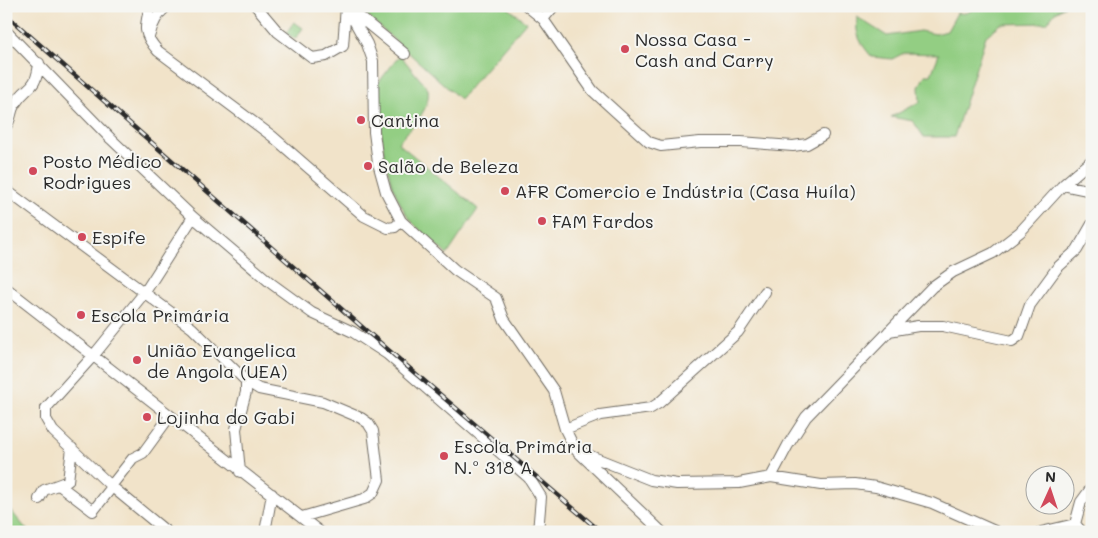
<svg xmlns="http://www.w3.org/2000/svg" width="1098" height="538" viewBox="0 0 1098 538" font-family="Mali,sans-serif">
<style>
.green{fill:#93ce83;stroke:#5f7c57}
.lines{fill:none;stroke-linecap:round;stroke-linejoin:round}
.minor-casing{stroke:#706b62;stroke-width:12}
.minor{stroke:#fff;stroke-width:10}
.rail-casing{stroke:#2b2b2b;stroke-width:4.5}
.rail{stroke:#f6f6f2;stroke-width:2.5;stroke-dasharray:8;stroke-linecap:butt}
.poi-dot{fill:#d1495b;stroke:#f6f6f2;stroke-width:2}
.labels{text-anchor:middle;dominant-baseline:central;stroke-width:4;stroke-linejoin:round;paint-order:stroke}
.poi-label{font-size:18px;fill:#2b2b2b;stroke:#f6f6f2;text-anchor:start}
</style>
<rect width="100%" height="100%" fill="#f6f6f2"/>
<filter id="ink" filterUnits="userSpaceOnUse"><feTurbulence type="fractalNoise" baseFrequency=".02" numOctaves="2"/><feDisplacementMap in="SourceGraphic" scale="10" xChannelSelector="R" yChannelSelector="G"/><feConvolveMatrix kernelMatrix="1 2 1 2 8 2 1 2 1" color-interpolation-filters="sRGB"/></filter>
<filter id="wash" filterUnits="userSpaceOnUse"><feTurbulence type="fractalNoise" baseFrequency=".0096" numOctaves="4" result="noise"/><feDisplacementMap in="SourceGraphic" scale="20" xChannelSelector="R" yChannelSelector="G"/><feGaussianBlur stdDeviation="1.12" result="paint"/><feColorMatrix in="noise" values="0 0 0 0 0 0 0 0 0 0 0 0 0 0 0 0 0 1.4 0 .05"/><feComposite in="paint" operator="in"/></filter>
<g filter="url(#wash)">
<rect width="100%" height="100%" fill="#f1e3c9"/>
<path class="green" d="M 368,6 L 506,6 L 526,22 L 460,99 L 363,12 Z
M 975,6 L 1065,6 L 1055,12 L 1047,23 L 1001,24 L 986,36 L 954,137 L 924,137 L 913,121 L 891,117 L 920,102 L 919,87 L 925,75 L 931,75 L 939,54 L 904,53 L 892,59 L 872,57 C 860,43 855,35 857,17 L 887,36 L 920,31 L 936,34 L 947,31 L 957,13 C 965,14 971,13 975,6 Z
M 294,22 L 303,28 L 295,39 L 286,33 Z
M 400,55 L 428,89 C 431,111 411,127 398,143 L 478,209 L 447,255 C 435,243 414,227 406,214 C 382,174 380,128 378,83 Z
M 6,505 L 28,531 L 28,532 L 6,532 Z"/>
</g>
<g filter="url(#ink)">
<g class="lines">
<defs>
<path id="minor" d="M 150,6 C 144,28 143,34 158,51 L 272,136 L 364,216 L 388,228 L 395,227 L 401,221
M 256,6 L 278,32 L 312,58 L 326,56 L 343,46 L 346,6
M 346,6 L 367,44 L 373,61 L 374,132 L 378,163 L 386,192 L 401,221 L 455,270 L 496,298 L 504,319 L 554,391 L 565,429 L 575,449 L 662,532
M 527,6 L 543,19 L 593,91 L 649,142 L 661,146 L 700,142 L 741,142 L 793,146 L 807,144 L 823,135
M 351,10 L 405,54
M 543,19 L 554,6
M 6,31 L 111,139 L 193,217 L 272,284 L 312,313 L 353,332 L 387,354 L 529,478 L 541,497 L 538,532
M 149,37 C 152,24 157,14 167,6
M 6,126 C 12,119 10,111 15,104 C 27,84 36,92 39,63
M 1063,185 L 1092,191
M 6,190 L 192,328 L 246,381 L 259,389 L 323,402 L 361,418 L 368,423 L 373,431 L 379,480 L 373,493 L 364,499 L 302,517
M 6,288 L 320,532
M 889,331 L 918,326 L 943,326 L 1012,341 L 1019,336 L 1030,305 L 1057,268 L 1077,250 L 1092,224
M 565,429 L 600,415 L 651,408 L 659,403 L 738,332 L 765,292
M 583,453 L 651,480 L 677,484 L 739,483 L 771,477 L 821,485 L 855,484 L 876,487 L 932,503 L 997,532
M 240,472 L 236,429 L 246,392 L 246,381
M 771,477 L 788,445 L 806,417 L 932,287 L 953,272 L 993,253 L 1020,232 L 1063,185 L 1092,160
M 59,485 L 93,511 L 112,487
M 111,486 L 133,458 L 143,453 L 170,416
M 39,499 L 44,490 L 68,481 L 72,448
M 1075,524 L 1081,502 L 1092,487
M 167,532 L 111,486 L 53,431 L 46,419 L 46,408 L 94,355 L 145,292 L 193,217
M 265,532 L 272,494
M 1041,532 L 1075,524 L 1082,532"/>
</defs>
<use href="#minor" class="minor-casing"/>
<use href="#minor" class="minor"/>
<defs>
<path id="rail" d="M 6,15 L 402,362 L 601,532"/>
</defs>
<use href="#rail" class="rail-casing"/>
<use href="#rail" class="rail"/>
</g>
</g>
<g class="poi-dot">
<circle cx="625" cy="49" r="5"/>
<circle cx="361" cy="120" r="5"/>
<circle cx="368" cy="166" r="5"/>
<circle cx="33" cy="171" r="5"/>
<circle cx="505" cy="191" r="5"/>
<circle cx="542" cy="221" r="5"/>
<circle cx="82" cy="237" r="5"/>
<circle cx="81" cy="315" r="5"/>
<circle cx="137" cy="360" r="5"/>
<circle cx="147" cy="417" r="5"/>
<circle cx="444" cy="456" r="5"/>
</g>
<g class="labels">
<g class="poi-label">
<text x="635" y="39">Nossa Casa -<tspan x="635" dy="21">Cash and Carry</tspan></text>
<text x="371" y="120">Cantina</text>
<text x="43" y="161">Posto Médico<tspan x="43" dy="21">Rodrigues</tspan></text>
<text x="378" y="166">Salão de Beleza</text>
<text x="515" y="191">AFR Comercio e Indústria (Casa Huíla)</text>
<text x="552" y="221">FAM Fardos</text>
<text x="92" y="237">Espife</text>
<text x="91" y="315">Escola Primária</text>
<text x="147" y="350">União Evangelica<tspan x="147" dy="21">de Angola (UEA)</tspan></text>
<text x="157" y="417">Lojinha do Gabi</text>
<text x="454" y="446">Escola Primária<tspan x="454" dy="21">N.º 318 A</tspan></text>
</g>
</g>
<rect width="1098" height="538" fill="none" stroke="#f6f6f2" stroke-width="25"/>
<g transform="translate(1050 490) rotate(3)"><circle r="24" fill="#f6f6f2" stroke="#a5a5a2"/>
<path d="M0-4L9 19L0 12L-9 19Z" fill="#d1495b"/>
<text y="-8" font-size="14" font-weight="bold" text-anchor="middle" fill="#2b2b2b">N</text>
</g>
</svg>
